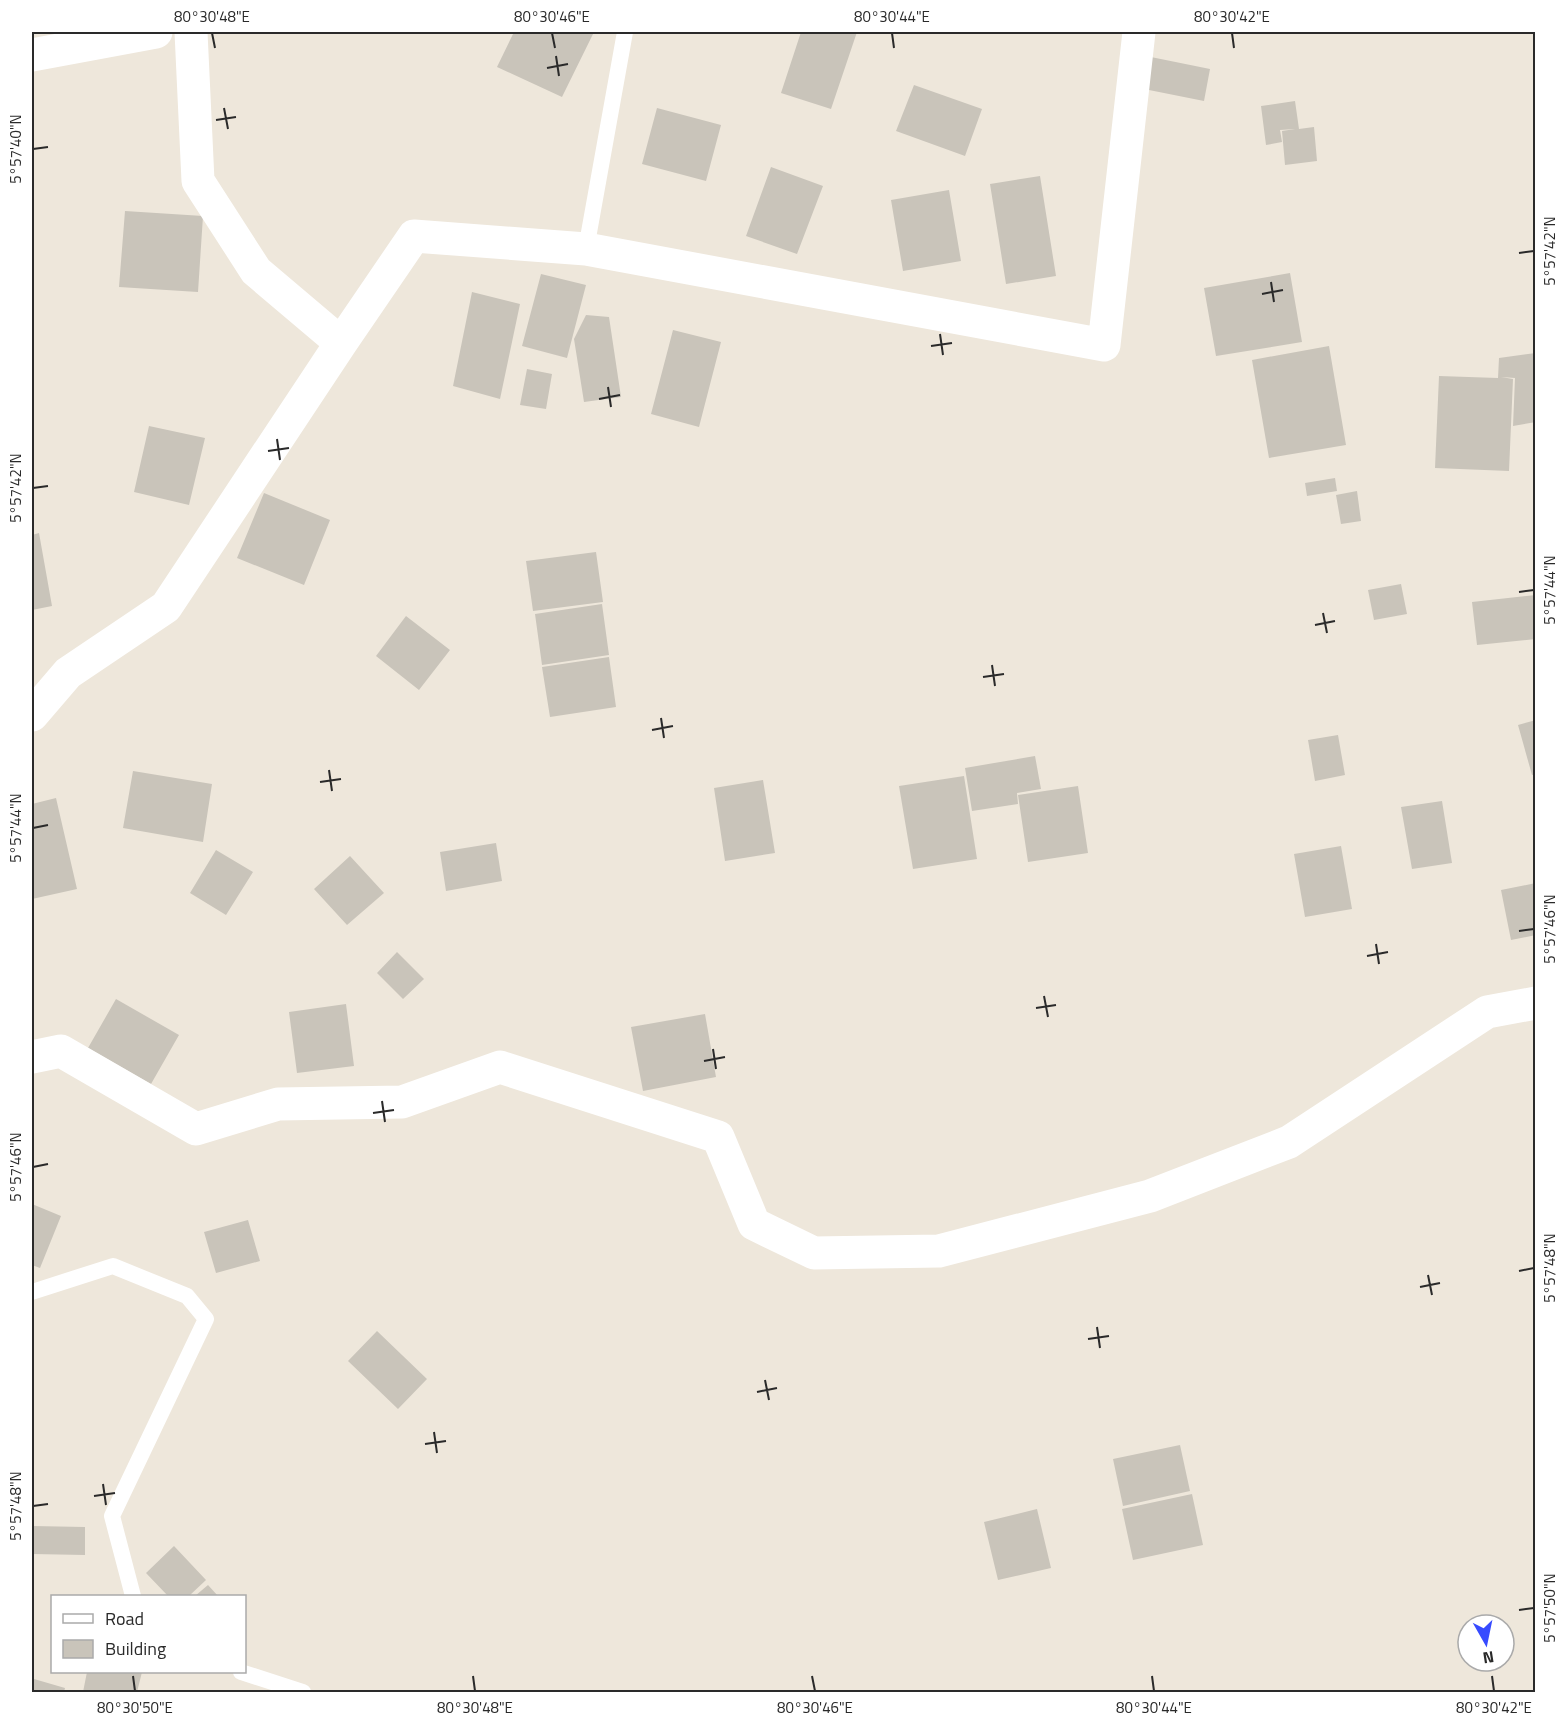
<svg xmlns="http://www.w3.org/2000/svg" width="1567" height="1724" viewBox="0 0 1567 1724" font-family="'Titillium Web',sans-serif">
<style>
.building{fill:#c9c4ba}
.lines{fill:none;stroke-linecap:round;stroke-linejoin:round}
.lane{stroke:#fff;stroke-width:16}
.street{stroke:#fff;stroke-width:33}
.ticks{fill:none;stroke:#2a2a2a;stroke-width:2}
.neatline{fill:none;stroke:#2a2a2a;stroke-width:2}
.ticks-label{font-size:15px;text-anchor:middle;fill:#2a2a2a}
</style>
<rect width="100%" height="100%" fill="#eee7db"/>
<path class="building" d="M 514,32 L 594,32 L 562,97 L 497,67 Z
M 801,32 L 857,32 L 831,109 L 781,93 Z
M 1141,55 L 1210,69 L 1204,101 L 1134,87 Z
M 914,85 L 982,109 L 965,156 L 896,131 Z
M 1295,101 L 1299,129 L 1314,127 L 1317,161 L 1285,165 L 1282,131 L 1295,129 L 1280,130 L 1282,142 L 1266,145 L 1261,106 Z
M 657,108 L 721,125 L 706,181 L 642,164 Z
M 771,167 L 823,186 L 797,254 L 746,236 Z
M 1040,176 L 1056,276 L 1006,284 L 990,184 Z
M 949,190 L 961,261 L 903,271 L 891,200 Z
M 125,211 L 203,216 L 198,292 L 119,287 Z
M 1290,273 L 1302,342 L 1216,356 L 1204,288 Z
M 541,274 L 586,285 L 567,358 L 522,346 Z
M 472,292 L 520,304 L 500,399 L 453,386 Z
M 586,315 L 609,317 L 621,397 L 584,402 L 574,339 Z
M 673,330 L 721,342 L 699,427 L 651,414 Z
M 1329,346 L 1346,445 L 1269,458 L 1252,360 Z
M 1536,353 L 1536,422 L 1513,426 L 1515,378 L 1501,377 L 1513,379 L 1509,471 L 1435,468 L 1439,376 L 1498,378 L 1499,358 Z
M 527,369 L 552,374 L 546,409 L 520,405 Z
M 149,426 L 205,438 L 189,505 L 134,492 Z
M 1335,478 L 1337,491 L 1307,496 L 1305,483 Z
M 1357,491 L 1361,521 L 1341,524 L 1336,495 Z
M 264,493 L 330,520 L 304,585 L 237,558 Z
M 39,533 L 52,606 L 32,610 L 32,535 Z
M 596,552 L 603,602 L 533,611 L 526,561 Z
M 1401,584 L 1407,614 L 1374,620 L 1368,590 Z
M 1536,595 L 1536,639 L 1477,645 L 1472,602 Z
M 602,604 L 609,655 L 542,665 L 535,614 Z
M 406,616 L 450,650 L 419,690 L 376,656 Z
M 609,657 L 616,707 L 550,717 L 542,667 Z
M 1536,720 L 1536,774 L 1532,775 L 1518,725 Z
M 1338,735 L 1345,775 L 1315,781 L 1308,740 Z
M 1035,756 L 1041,789 L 1017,793 L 1018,804 L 972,811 L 965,768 Z
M 133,771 L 212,784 L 203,842 L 123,828 Z
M 964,776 L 977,859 L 913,869 L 899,786 Z
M 763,780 L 775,853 L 725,861 L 714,788 Z
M 1078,786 L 1088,853 L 1028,862 L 1018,795 Z
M 56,798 L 77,889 L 32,899 L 32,804 Z
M 1442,801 L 1452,863 L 1412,869 L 1401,807 Z
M 496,843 L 502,881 L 446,891 L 440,852 Z
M 1341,846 L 1352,909 L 1305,917 L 1294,854 Z
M 216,850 L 253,872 L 226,915 L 190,893 Z
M 350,856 L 384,893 L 347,925 L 314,889 Z
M 1536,883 L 1536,935 L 1511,940 L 1501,890 Z
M 397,952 L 424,979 L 403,999 L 377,973 Z
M 116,999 L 179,1035 L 151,1084 L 88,1048 Z
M 346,1004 L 354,1066 L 297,1073 L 289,1012 Z
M 705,1014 L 716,1077 L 643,1091 L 631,1027 Z
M 32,1204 L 61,1216 L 40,1268 L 32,1265 Z
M 248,1220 L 260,1261 L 216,1273 L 204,1232 Z
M 377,1331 L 427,1379 L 398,1409 L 348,1361 Z
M 1180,1445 L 1190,1491 L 1123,1506 L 1113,1459 Z
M 1192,1494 L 1203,1545 L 1133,1560 L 1122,1509 Z
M 1037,1509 L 1051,1568 L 998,1580 L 984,1522 Z
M 32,1526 L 85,1527 L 85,1555 L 32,1554 Z
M 174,1546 L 206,1580 L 189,1596 L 168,1596 L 146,1573 Z
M 208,1585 L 218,1596 L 195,1596 Z
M 87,1672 L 142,1672 L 137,1692 L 83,1692 Z
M 34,1679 L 65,1688 L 64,1692 L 32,1692 Z"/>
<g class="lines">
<path class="lane" d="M 586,249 L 625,32
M 32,1292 L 113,1266 L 187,1296 L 206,1319 L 112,1516 L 133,1596
M 241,1672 L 303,1692"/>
<path class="street" d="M 191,32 L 198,181 L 256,271 L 341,343
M 32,55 L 156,32
M 32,715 L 68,673 L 166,607 L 341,343 L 414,236 L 586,249 L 1104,345 L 1139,32
M 32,1057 L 61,1051 L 196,1129 L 278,1104 L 402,1102 L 500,1067 L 718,1137 L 754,1224 L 814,1253 L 939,1251 L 1150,1196 L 1289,1142 L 1487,1012 L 1536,1003"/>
</g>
<path class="ticks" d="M 212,33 L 215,48M 552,33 L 555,48M 892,33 L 894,48M 1232,33 L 1234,48M 556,56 L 559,76M 547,68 L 568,64M 224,108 L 228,129M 216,120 L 236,117M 33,149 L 48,147M 1519,253 L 1534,251M 1271,282 L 1274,302M 1262,294 L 1283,290M 940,334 L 943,355M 931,346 L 952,343M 608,387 L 611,407M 599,399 L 620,395M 277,439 L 280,460M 268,451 L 289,448M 33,488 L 48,486M 1519,592 L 1534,590M 1323,613 L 1327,633M 1315,625 L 1335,621M 992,665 L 995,686M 983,677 L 1004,674M 661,718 L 664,738M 652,730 L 673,726M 329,770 L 332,791M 320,782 L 341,779M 33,828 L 48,825M 1519,931 L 1534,929M 1376,944 L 1379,964M 1367,956 L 1388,952M 1044,996 L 1048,1017M 1036,1008 L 1056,1005M 713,1049 L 716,1069M 704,1061 L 725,1057M 382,1101 L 385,1122M 373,1113 L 394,1110M 33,1167 L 48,1164M 1519,1271 L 1534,1268M 1428,1275 L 1432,1295M 1420,1287 L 1440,1283M 1097,1327 L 1100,1348M 1088,1339 L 1109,1336M 765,1380 L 769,1400M 757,1392 L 777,1388M 434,1432 L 437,1453M 425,1444 L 446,1441M 103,1484 L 106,1505M 94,1496 L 115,1493M 33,1506 L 48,1504M 1519,1610 L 1534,1608M 133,1676 L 135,1691M 473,1676 L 475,1691M 812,1676 L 815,1691M 1152,1676 L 1154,1691M 1492,1676 L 1494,1691"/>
<rect width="1567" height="1724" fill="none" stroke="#ffffff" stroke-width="66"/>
<rect x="51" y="1595" width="195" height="78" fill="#ffffff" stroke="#aaaaaa" stroke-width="1.5"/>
<rect x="63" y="1614" width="30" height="9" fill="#ffffff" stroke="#aaaaaa" stroke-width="1.5"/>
<text x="105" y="1625" font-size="18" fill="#2a2a2a">Road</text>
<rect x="63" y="1640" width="30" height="18" fill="#c9c4ba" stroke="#aaaaaa" stroke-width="1.5"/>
<text x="105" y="1655" font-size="18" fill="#2a2a2a">Building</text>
<g transform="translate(1486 1643) rotate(171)"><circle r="28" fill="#ffffff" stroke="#aaaaaa" stroke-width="1.5"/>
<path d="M0-4.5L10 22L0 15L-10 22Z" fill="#374bff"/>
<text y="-9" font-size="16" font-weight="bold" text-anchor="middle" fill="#2a2a2a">N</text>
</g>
<rect x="33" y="33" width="1501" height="1658" class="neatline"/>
<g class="ticks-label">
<text x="212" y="22">80°30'48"E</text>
<text x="552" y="22">80°30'46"E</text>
<text x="892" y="22">80°30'44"E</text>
<text x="1232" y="22">80°30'42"E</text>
<text transform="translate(16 149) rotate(-90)" y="5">5°57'40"N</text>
<text transform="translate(1550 251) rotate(-90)" y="5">5°57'42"N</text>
<text transform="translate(16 488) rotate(-90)" y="5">5°57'42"N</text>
<text transform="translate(1550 590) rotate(-90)" y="5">5°57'44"N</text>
<text transform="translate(16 828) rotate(-90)" y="5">5°57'44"N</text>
<text transform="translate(1550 929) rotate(-90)" y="5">5°57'46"N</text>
<text transform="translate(16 1167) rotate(-90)" y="5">5°57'46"N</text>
<text transform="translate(1550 1268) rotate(-90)" y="5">5°57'48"N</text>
<text transform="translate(16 1506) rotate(-90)" y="5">5°57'48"N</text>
<text transform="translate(1550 1608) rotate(-90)" y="5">5°57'50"N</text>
<text x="135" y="1713">80°30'50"E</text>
<text x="475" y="1713">80°30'48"E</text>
<text x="815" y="1713">80°30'46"E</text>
<text x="1154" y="1713">80°30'44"E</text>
<text x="1494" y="1713">80°30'42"E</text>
</g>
</svg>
